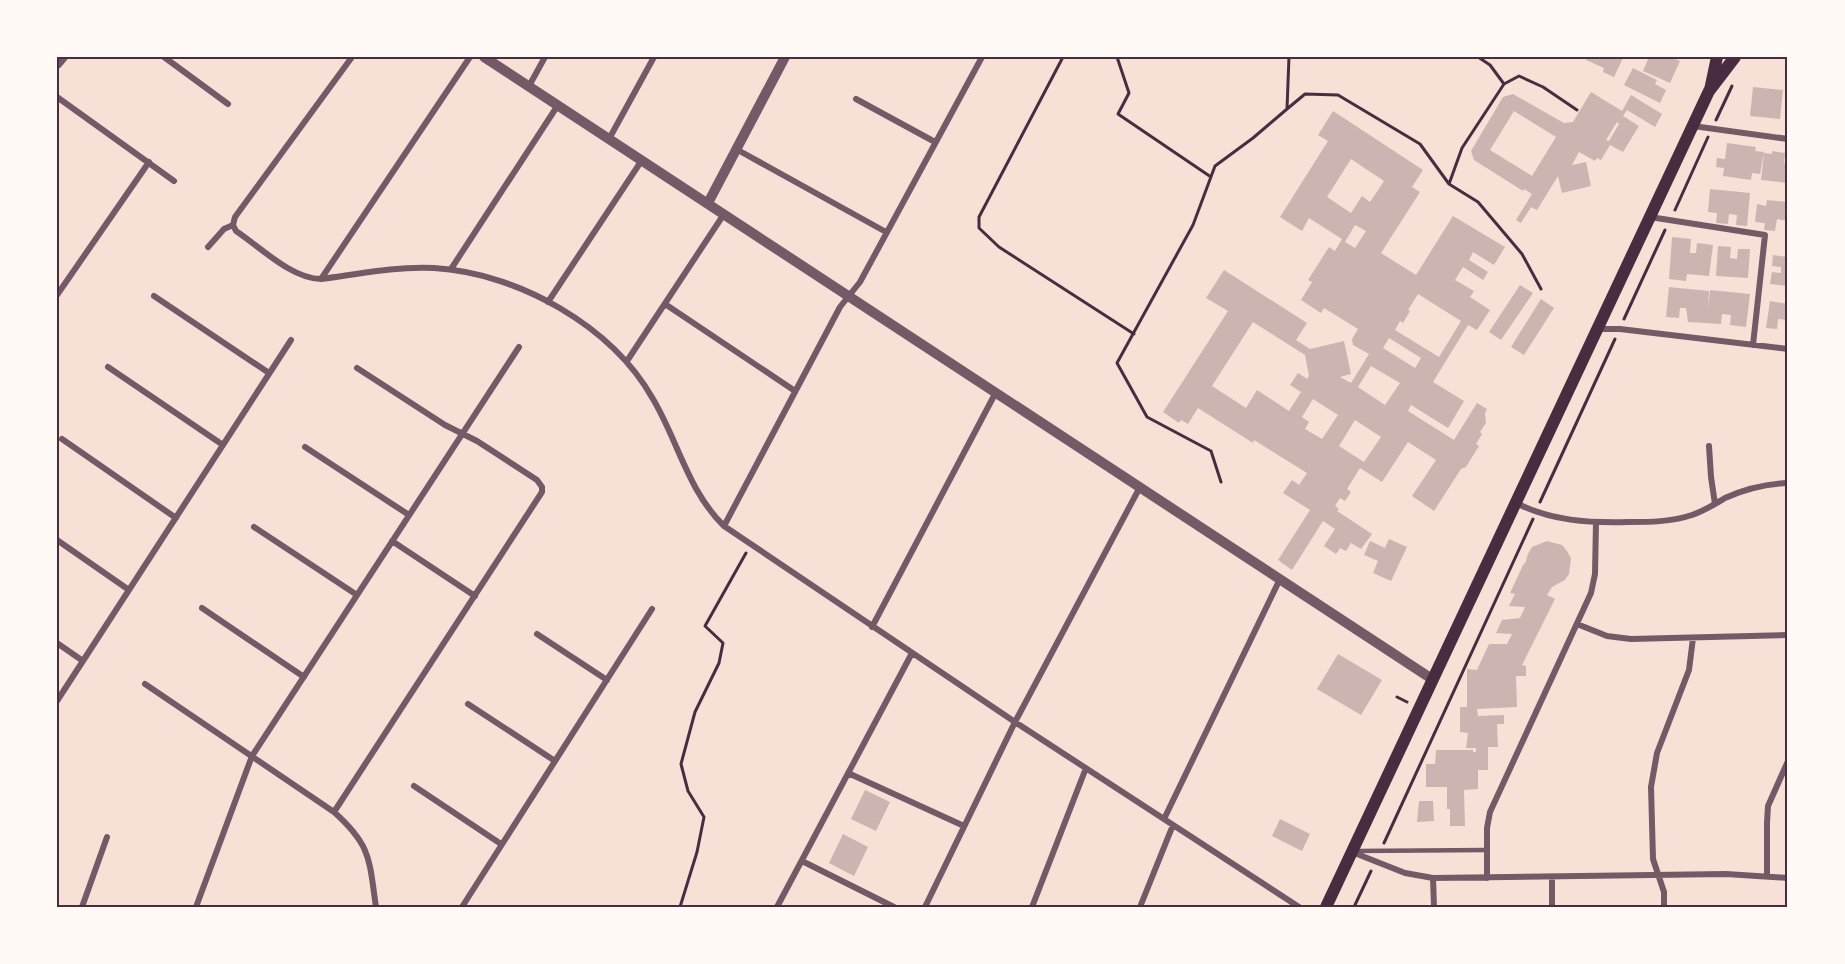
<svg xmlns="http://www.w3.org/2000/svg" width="1845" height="964" viewBox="0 0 1845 964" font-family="'Archivo Narrow',sans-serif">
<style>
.building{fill:#ccb4b1;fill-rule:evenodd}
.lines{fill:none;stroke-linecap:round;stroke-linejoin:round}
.path{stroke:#4a2c40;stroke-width:3}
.service{stroke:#755966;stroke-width:4.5}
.minor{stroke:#755966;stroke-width:6}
.tertiary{stroke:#755966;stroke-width:10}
.secondary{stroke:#4a2c40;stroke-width:12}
.neatline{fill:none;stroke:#4a2c40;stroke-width:2}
</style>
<rect width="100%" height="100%" fill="#f7e1d7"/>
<path class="building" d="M 1588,57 L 1620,57 L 1623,58 L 1614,77 L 1603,72 L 1604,68 L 1586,60 Z
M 1649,57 L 1671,57 L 1680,61 L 1670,83 L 1643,71 Z
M 1633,68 L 1657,80 L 1655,84 L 1666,90 L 1660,103 L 1624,85 Z
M 1753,87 L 1783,90 L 1780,119 L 1750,116 Z
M 1591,92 L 1622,111 L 1631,95 L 1662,114 L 1655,127 L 1627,110 L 1623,116 L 1639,126 L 1623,152 L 1610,145 L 1601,160 L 1597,158 L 1595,161 L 1579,152 L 1572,165 L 1586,162 L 1591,186 L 1562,193 L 1558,176 L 1537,210 L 1531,207 L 1521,223 L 1516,220 L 1532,194 L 1524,189 L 1523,191 L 1474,160 L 1471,151 L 1503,97 L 1513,94 L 1564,123 L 1573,122 ZM 1514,111 L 1556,137 L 1532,176 L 1490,150 ZM 1617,122 L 1619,124 L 1609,141 L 1606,140 Z
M 1333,111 L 1423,170 L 1412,187 L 1420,192 L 1381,253 L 1416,275 L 1453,216 L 1505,247 L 1494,265 L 1473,252 L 1469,260 L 1488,272 L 1483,280 L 1463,267 L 1455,280 L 1474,291 L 1470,297 L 1490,310 L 1477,330 L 1468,325 L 1433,382 L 1464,401 L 1448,428 L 1411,405 L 1408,411 L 1454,440 L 1477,403 L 1487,409 L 1485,413 L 1486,423 L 1480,432 L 1482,434 L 1476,444 L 1479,446 L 1466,467 L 1461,469 L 1434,511 L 1412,496 L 1436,460 L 1408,442 L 1382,482 L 1360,468 L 1347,489 L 1351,492 L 1345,501 L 1340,498 L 1335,506 L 1339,509 L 1337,511 L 1372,534 L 1361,549 L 1351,543 L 1346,551 L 1340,548 L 1336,554 L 1324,546 L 1335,529 L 1323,521 L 1292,570 L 1278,560 L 1310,510 L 1283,493 L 1292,480 L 1299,485 L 1307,473 L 1254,440 L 1253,443 L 1198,408 L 1188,424 L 1181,420 L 1179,423 L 1163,412 L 1228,311 L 1206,298 L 1224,270 L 1307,323 L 1296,340 L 1310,349 L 1344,341 L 1351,374 L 1340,377 L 1351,383 L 1369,354 L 1353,345 L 1352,339 L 1358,329 L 1324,308 L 1321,313 L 1301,300 L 1312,282 L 1308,280 L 1329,247 L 1335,251 L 1342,239 L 1309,218 L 1302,231 L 1280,217 L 1328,141 L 1318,135 ZM 1351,159 L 1384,181 L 1370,202 L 1362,196 L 1351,213 L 1327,197 ZM 1355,225 L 1366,231 L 1355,248 L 1345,242 ZM 1418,294 L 1461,321 L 1439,357 L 1395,330 L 1400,321 L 1403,323 L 1410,311 L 1408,310 ZM 1253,322 L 1305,355 L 1309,376 L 1307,379 L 1298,373 L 1290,385 L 1301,392 L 1289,411 L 1257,390 L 1246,408 L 1212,386 ZM 1389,338 L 1421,358 L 1415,368 L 1383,348 ZM 1371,366 L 1400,383 L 1385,405 L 1358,387 ZM 1313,399 L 1338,415 L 1322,439 L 1305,429 L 1309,422 L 1302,417 ZM 1355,420 L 1381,437 L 1364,462 L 1339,446 Z
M 1727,143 L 1756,147 L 1755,151 L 1764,152 L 1760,174 L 1752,173 L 1751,180 L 1723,176 L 1724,168 L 1716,167 L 1717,158 L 1725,159 Z
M 1772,151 L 1785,153 L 1784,163 L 1788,164 L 1788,183 L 1761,180 L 1764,153 L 1772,154 Z
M 1710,189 L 1750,193 L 1747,226 L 1736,225 L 1737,215 L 1729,214 L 1728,224 L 1716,223 L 1717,213 L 1708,212 Z
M 1767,200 L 1788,202 L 1788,221 L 1777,219 L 1775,231 L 1764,230 L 1765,223 L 1755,222 L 1757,204 L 1766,206 Z
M 1672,237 L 1691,239 L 1690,253 L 1696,253 L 1697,243 L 1713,245 L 1709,276 L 1687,274 L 1686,281 L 1669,279 Z
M 1718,246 L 1731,247 L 1730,258 L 1737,259 L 1738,249 L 1750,249 L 1748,278 L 1716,276 Z
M 1773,255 L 1788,257 L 1788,286 L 1770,284 L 1772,272 L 1781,273 L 1781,267 L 1772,266 Z
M 1520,285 L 1533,293 L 1501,340 L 1489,332 Z
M 1669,287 L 1709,291 L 1708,310 L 1710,290 L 1750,294 L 1746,327 L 1730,325 L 1731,315 L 1722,314 L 1721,324 L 1688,322 L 1686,308 L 1680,308 L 1679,318 L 1666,317 Z
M 1541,299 L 1554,308 L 1524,355 L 1511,347 Z
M 1770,301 L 1788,304 L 1788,320 L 1778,319 L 1777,329 L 1766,328 Z
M 1389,539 L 1407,547 L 1391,581 L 1373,573 L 1378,561 L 1364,555 L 1370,541 L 1385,548 Z
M 1547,541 L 1562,545 L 1567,551 L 1571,558 L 1569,574 L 1565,580 L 1552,587 L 1547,595 L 1555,599 L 1522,665 L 1526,666 L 1526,676 L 1516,676 L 1517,707 L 1477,709 L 1478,716 L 1504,715 L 1504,724 L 1497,724 L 1498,747 L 1488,747 L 1488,770 L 1478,770 L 1478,789 L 1464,790 L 1465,826 L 1450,826 L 1450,809 L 1447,809 L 1447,787 L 1426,787 L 1426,764 L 1435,764 L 1436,750 L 1473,750 L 1473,752 L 1476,752 L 1476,748 L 1466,748 L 1468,733 L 1460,732 L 1460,707 L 1467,707 L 1467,669 L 1477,670 L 1489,644 L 1507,644 L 1512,634 L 1496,633 L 1502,620 L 1520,618 L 1525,607 L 1509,606 L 1515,594 L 1510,593 L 1524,563 L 1525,564 L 1528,554 L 1532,547 Z
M 1338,654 L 1382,680 L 1361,715 L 1317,689 Z
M 865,790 L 890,802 L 876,831 L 851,819 Z
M 1419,801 L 1433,801 L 1434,821 L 1417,822 Z
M 1280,819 L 1310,834 L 1302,851 L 1272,836 Z
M 843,834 L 868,847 L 854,876 L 829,863 Z"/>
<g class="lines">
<path class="path" d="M 1063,57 L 979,217 L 979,228 L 999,247 L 1134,334
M 1117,57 L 1129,93 L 1118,114 L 1211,177
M 1478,57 L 1490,65 L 1504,84
M 1287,109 L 1305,94 L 1338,95 L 1420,144 L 1449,184 L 1478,202 L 1522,254 L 1541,289
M 1716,120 L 1732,86
M 1449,184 L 1462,148 L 1504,84 L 1519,76 L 1543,87 L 1577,110
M 1675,210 L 1708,137
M 1624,319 L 1665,230
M 1221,482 L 1211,451 L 1147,417 L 1117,363 L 1193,225 L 1215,166 L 1253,138 L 1287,109 L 1289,57
M 1540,502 L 1615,339
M 1397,697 L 1407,702
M 1384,843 L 1533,519
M 680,907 L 697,852 L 704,817 L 688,791 L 681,764 L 695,712 L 719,663 L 723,643 L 705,626 L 746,553
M 1354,907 L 1371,871"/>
<path class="service" d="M 1355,851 L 1487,850"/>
<path class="minor" d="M 164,57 L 228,104
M 529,86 L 545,57
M 57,97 L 174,181
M 856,99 L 935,142
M 1693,126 L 1788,139
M 609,139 L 654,57
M 736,149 L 886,232
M 1650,217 L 1765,235 L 1753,345
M 233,225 L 236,231 C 260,247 292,279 321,279 C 358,274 397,266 434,268 C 518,273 612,326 653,399 C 678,441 688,491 724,526 L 1015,722 L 1299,907
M 208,247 L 224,229 L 233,225 L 235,217 L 352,57
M 451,269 L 558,105
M 321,279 L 470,57
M 57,295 L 149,162
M 154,296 L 269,373
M 548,302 L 642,160
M 665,304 L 795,391
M 1598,329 L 1620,329 L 1788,349
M 627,361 L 724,214
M 108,367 L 223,445
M 62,439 L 176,518
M 1709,446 L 1711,477 L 1715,504
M 305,447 L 409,515
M 1516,503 C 1552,521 1588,523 1628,522 C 1650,522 1671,522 1692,515 C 1704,511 1715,504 1725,498 C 1745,489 1767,484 1788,483
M 724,526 L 840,307 L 860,282 L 982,57
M 254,527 L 357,595
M 57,540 L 129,590
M 392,541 L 475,596
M 202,608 L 304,677
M 1577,624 L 1607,636 L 1631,639 L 1788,635
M 872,627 L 996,392
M 537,634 L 607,680
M 57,643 L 83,661
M 145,684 L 334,812 C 372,846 369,860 376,907
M 57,701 L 291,340
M 468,704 L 555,761
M 848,773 L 964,826
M 414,786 L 501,844
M 334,812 L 542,492 L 542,487 L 537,480 L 477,441 L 445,425 L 357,368
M 1164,819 L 1280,579
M 1352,852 L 1405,873 L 1433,878 L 1726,874 L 1788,878
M 802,861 L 894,907
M 1767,876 L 1767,823 L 1768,806 L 1788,761
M 1552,877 L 1552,907
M 1433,878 L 1434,907
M 1487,878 L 1487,828 L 1490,812 L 1591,593 L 1595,574 L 1596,522
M 82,907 L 107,837
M 196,907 L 252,756 L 519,347
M 462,907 L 652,609
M 777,907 L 912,653
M 925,907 L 1015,722 L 1140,487
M 1032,907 L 1086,768
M 1140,907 L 1173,825
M 1664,907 L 1664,892 L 1653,859 L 1651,787 L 1657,753 L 1689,670 L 1693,638"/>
<path class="tertiary" d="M 484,57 L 1432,679
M 57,64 L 63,57
M 708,203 L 785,57"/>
<path class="secondary" d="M 1710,90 L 1717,57
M 1326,907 L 1709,91 L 1735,57"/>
</g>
<rect width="1845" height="964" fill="none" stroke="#fffaf5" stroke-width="117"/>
<rect x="58" y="58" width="1728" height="848" class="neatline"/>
</svg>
